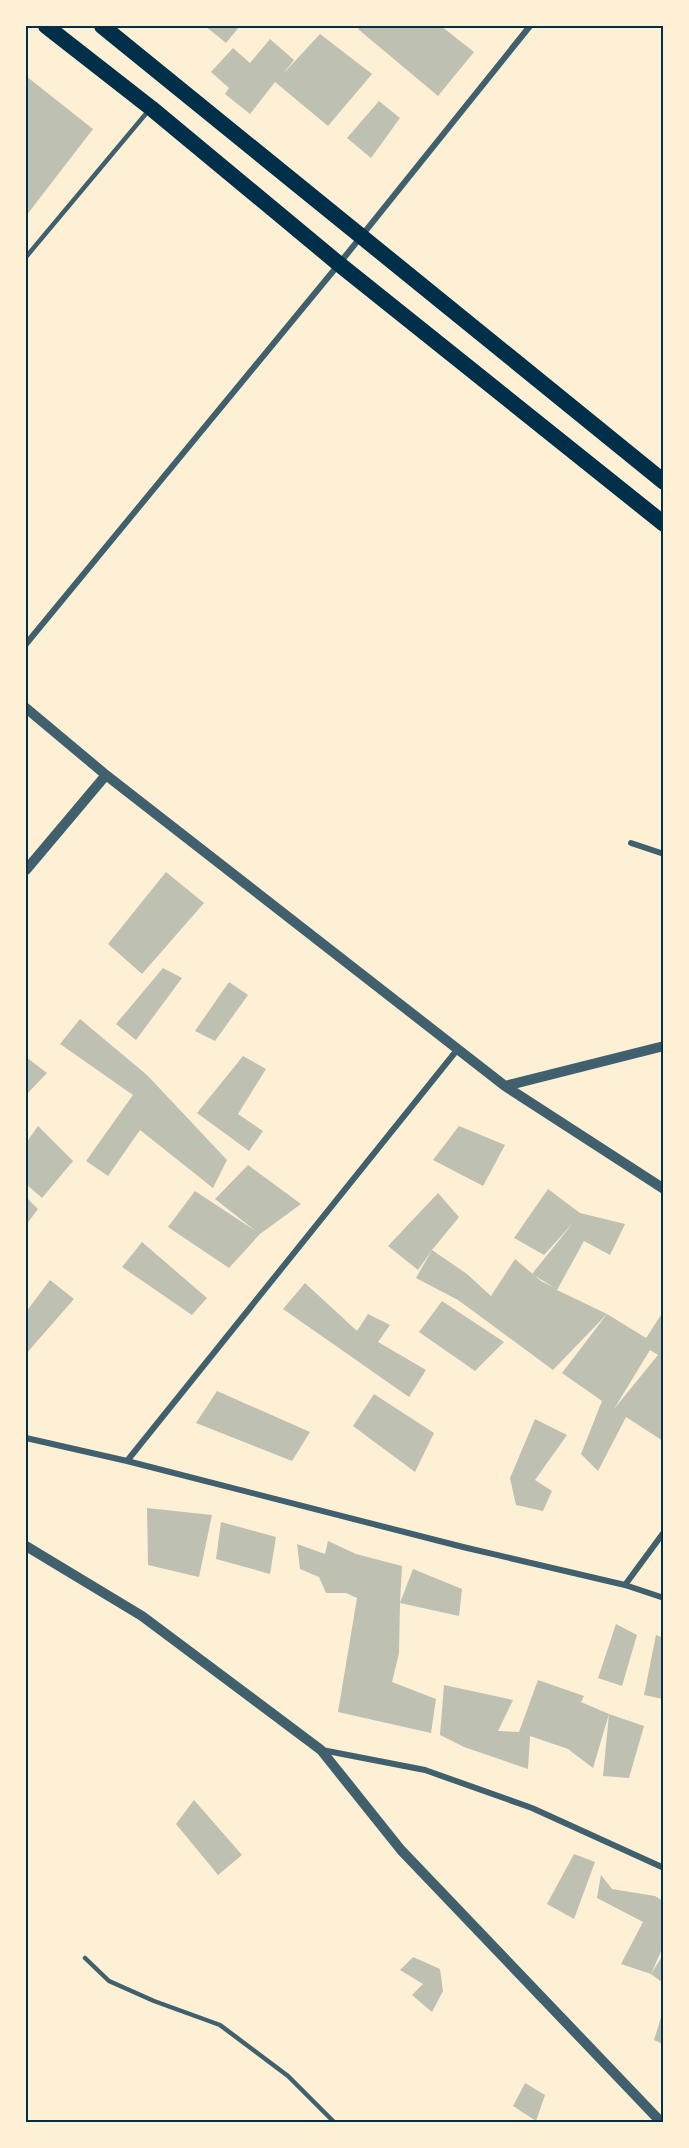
<svg xmlns="http://www.w3.org/2000/svg" width="689" height="2148" viewBox="0 0 689 2148" font-family="'Fira Sans',sans-serif">
<style>
.building{fill:#bec0b2;fill-rule:evenodd}
.lines{fill:none;stroke-linecap:round;stroke-linejoin:round}
.service{stroke:#3f606c;stroke-width:4.5}
.minor{stroke:#3f606c;stroke-width:6}
.tertiary{stroke:#3f606c;stroke-width:10}
.trunk{stroke:#003049;stroke-width:16}
.neatline{fill:none;stroke:#003049;stroke-width:2}
</style>
<rect width="100%" height="100%" fill="#fdf0d5"/>
<path class="building" d="M 205,26 L 240,26 L 226,43 Z
M 360,26 L 441,26 L 474,52 L 438,96 L 358,29 Z
M 320,34 L 372,74 L 328,126 L 275,82 L 250,114 L 225,94 L 229,88 L 211,72 L 233,48 L 250,63 L 270,39 L 294,60 L 283,74 Z
M 26,76 L 93,129 L 26,216 Z
M 379,101 L 400,118 L 371,158 L 347,138 Z
M 166,872 L 204,903 L 142,974 L 108,944 Z
M 163,968 L 182,978 L 136,1040 L 116,1024 Z
M 229,982 L 248,995 L 215,1041 L 195,1031 Z
M 80,1019 L 147,1075 L 227,1160 L 213,1188 L 140,1130 L 108,1176 L 86,1161 L 133,1095 L 60,1044 Z
M 243,1056 L 266,1069 L 238,1114 L 263,1131 L 249,1151 L 197,1113 Z
M 26,1057 L 47,1073 L 26,1095 Z
M 38,1126 L 73,1161 L 42,1198 L 26,1184 L 26,1143 Z
M 459,1126 L 505,1145 L 483,1186 L 433,1160 Z
M 248,1165 L 301,1204 L 260,1234 L 229,1268 L 168,1227 L 195,1191 L 257,1232 L 215,1199 Z
M 548,1189 L 580,1213 L 625,1224 L 610,1255 L 584,1241 L 557,1290 L 607,1314 L 646,1338 L 663,1312 L 663,1441 L 626,1417 L 598,1471 L 581,1454 L 602,1401 L 562,1373 L 607,1314 L 553,1370 L 458,1300 L 416,1278 L 432,1250 L 418,1270 L 388,1246 L 438,1193 L 459,1217 L 432,1250 L 467,1274 L 491,1296 L 515,1259 L 541,1281 L 555,1288 L 532,1274 L 573,1223 L 544,1255 L 514,1238 ZM 650,1350 L 658,1355 L 614,1409 Z
M 26,1197 L 38,1209 L 26,1225 Z
M 142,1242 L 207,1298 L 192,1315 L 122,1267 Z
M 50,1280 L 74,1299 L 26,1354 L 26,1312 Z
M 305,1283 L 357,1331 L 368,1314 L 390,1325 L 378,1342 L 426,1370 L 409,1397 L 283,1309 Z
M 442,1301 L 504,1342 L 475,1371 L 419,1332 Z
M 217,1391 L 310,1432 L 292,1461 L 196,1423 Z
M 374,1394 L 434,1433 L 415,1472 L 353,1426 Z
M 535,1419 L 567,1435 L 535,1480 L 552,1491 L 543,1511 L 516,1505 L 510,1478 Z
M 147,1508 L 212,1515 L 199,1577 L 148,1565 Z
M 221,1522 L 276,1537 L 270,1574 L 216,1559 Z
M 328,1541 L 356,1554 L 402,1566 L 400,1603 L 413,1569 L 462,1589 L 459,1616 L 400,1603 L 399,1653 L 392,1682 L 436,1699 L 431,1733 L 338,1712 L 357,1598 L 346,1593 L 326,1593 L 319,1577 L 300,1569 L 297,1544 L 325,1554 Z
M 616,1624 L 637,1635 L 622,1686 L 598,1678 Z
M 656,1635 L 663,1638 L 663,1699 L 644,1695 Z
M 538,1680 L 584,1696 L 581,1702 L 609,1714 L 593,1768 L 568,1749 L 530,1736 L 528,1769 L 464,1747 L 440,1735 L 444,1685 L 513,1700 L 498,1731 L 519,1732 Z
M 609,1714 L 644,1726 L 629,1778 L 603,1776 Z
M 194,1800 L 242,1855 L 218,1875 L 176,1824 Z
M 574,1854 L 595,1862 L 574,1919 L 547,1904 Z
M 601,1875 L 612,1889 L 655,1896 L 663,1901 L 663,1947 L 651,1974 L 621,1964 L 643,1922 L 597,1898 Z
M 663,1955 L 663,1983 L 651,1974 Z
M 413,1957 L 440,1969 L 443,1991 L 432,2012 L 412,1995 L 423,1984 L 400,1970 Z
M 663,2011 L 663,2044 L 654,2040 Z
M 525,2083 L 545,2095 L 536,2121 L 513,2106 Z"/>
<g class="lines">
<path class="service" d="M 26,257 L 149,110
M 85,1958 L 109,1981 L 154,2001 L 220,2025 L 288,2076 L 334,2122"/>
<path class="minor" d="M 26,644 L 339,264 L 530,26
M 631,843 L 664,854
M 26,1438 L 127,1461 L 463,1547 L 625,1585 L 664,1598
M 127,1461 L 457,1050
M 625,1585 L 664,1532
M 322,1750 L 425,1770 L 532,1808 L 664,1868"/>
<path class="tertiary" d="M 26,708 L 106,775 L 505,1086 L 664,1189
M 26,870 L 106,775
M 505,1086 L 664,1046
M 26,1546 L 142,1616 L 321,1750 L 401,1850 L 661,2122"/>
<path class="trunk" d="M 46,26 L 151,108 L 339,264 L 664,524
M 102,26 L 664,482"/>
</g>
<rect width="689" height="2148" fill="none" stroke="#fdf0d5" stroke-width="54"/>
<rect x="27" y="27" width="635" height="2094" class="neatline"/>
</svg>
